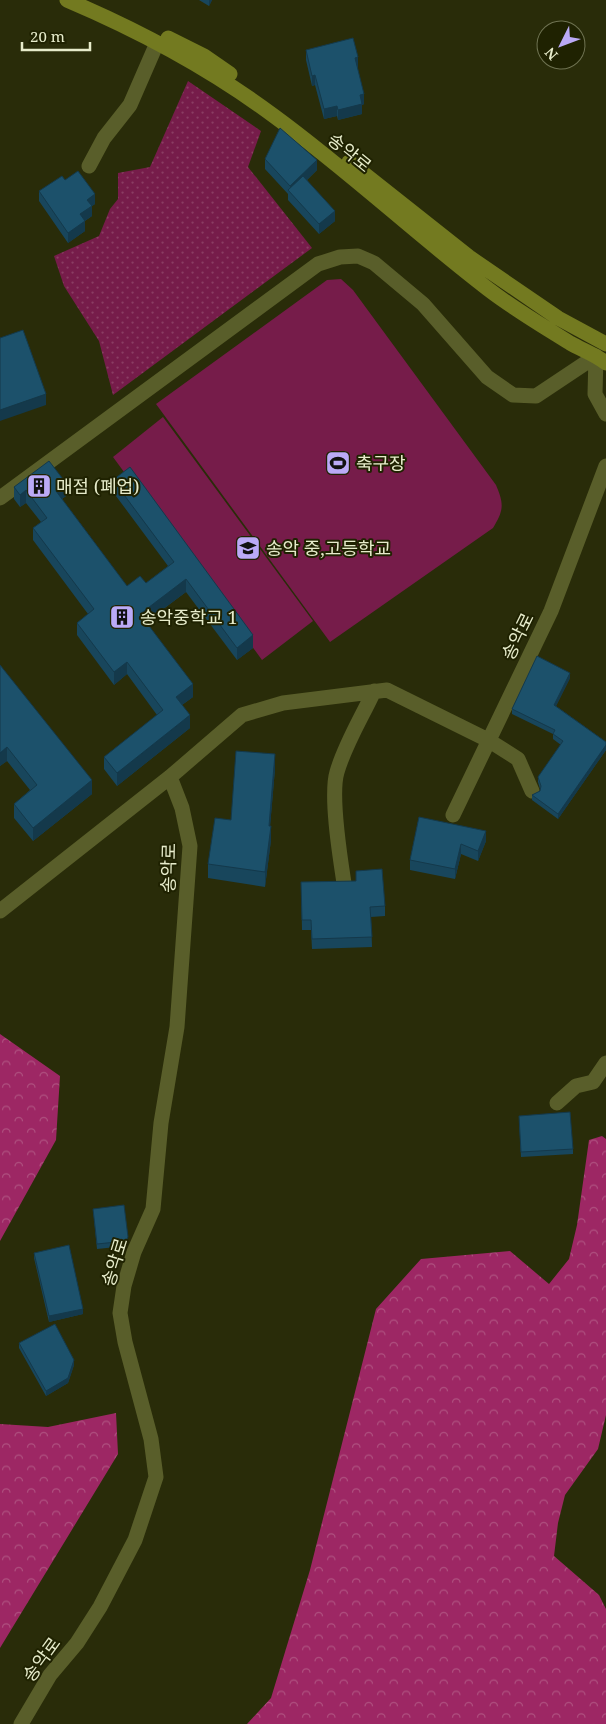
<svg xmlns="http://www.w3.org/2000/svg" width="606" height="1724" viewBox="0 0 606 1724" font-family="'Noto Serif','Noto Sans KR',serif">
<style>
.grass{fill:url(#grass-dots)}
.forest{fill:url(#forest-crowns)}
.pitch{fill:#761c4a}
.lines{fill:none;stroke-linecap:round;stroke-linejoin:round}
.street{stroke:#595e2a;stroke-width:15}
.secondary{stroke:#737a20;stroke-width:15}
.wall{fill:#18465c}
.shaded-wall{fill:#14394b}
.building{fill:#1c516b;stroke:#14394b}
.labels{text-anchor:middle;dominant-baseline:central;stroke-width:4;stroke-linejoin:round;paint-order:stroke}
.street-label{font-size:18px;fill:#e7eccb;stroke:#1f2201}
.poi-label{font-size:18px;fill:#e7eccb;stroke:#1f2201;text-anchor:start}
</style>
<defs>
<pattern id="grass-dots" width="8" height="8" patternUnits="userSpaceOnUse" patternTransform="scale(1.25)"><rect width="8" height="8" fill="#761c4a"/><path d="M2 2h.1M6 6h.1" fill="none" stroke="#8a3d63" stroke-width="1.8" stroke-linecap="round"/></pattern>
<pattern id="forest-crowns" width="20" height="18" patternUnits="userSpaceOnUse" patternTransform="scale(1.25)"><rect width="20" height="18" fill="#9d2764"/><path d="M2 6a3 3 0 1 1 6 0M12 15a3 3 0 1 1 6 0" fill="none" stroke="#af5180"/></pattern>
</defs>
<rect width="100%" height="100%" fill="#292c09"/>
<path class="grass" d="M 188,81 L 261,131 L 248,167 L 312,248 L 113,395 L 99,341 L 64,286 L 54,256 L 99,236 L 110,209 L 118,199 L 118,173 L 150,167 Z"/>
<path class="forest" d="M 0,1034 L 60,1076 L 56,1140 L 0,1241 Z
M 602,1136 L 606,1139 L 606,1415 L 598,1449 L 565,1495 L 558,1523 L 554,1556 L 599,1595 L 606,1609 L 606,1724 L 247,1724 L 271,1698 L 310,1570 L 376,1309 L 421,1259 L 510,1251 L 549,1284 L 569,1259 L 577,1225 L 589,1140 Z
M 116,1413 L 118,1454 L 0,1648 L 0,1424 L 48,1427 Z"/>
<path class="pitch" d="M 341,279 L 353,290 L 496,485 C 504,504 504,510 493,528 L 330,642 L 156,404 L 327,280 Z
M 163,417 L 313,621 L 262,660 L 113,457 Z"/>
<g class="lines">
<path class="street" d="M 89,166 L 104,138 L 130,105 L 157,43
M 596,356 L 595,394 L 606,414
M 0,498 L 318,264 L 340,257 L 358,256 L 374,263 L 423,304 L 487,377 L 513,395 L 536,396 L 596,356
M 453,815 L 551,611 L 606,466
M 344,883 C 340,857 330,795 337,772 C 345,744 362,717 374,691
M 0,911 L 170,777 L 242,715 L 283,703 L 387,690 L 488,740 L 518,759 L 532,791
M 557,1103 L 576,1086 L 593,1082 L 606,1063
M 21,1724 L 50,1675 L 77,1643 L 100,1607 L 135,1540 L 156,1477 L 151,1439 L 125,1342 L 120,1313 L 124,1286 L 134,1252 L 153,1209 L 161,1123 L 177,1027 L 190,846 L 182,808 L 170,777"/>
<path class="secondary" d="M 67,0 C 140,31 211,69 274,116 C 348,170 415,233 488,289 C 514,309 543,326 570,343 C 582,350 595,354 606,363
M 168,38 L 204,56 L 230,74
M 349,162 L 469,257 L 558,318 L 606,344"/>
</g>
<path class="wall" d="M 199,0 L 212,0 L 209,6 Z
M 306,50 L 358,67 L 357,67 L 364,104 L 362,105 L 362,114 L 338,120 L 337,116 L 324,119 L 315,85 L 312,86 L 306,60 Z
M 265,159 L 317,170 L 307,180 L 335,221 L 319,234 L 288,200 L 288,194 L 265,169 Z
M 65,180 L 95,204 L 92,206 L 92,216 L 85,221 L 85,231 L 68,243 L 39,201 L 39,191 Z
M 113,480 L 253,648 L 237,660 L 186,592 L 146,622 L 193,697 L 182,705 L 190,728 L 117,786 L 104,769 L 104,757 L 157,715 L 127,674 L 114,685 L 77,635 L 77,623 L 88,614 L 33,540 L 33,528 L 41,522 L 26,503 L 20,507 L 14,499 L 14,487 L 66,496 L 62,499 L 127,586 L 146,583 L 168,566 L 113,492 Z
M 0,665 L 92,794 L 33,841 L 14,818 L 14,804 L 30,790 L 7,761 L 0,766 Z
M 570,678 L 556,706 L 606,742 L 606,750 L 558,819 L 532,800 L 532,795 L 540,791 L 540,789 L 538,782 L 538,777 L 561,745 L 553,739 L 553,734 L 512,714 L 512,709 Z
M 275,769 L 270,826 L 271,840 L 265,887 L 208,878 L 208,864 L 231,820 Z
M 419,817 L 486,841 L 478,861 L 461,854 L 455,879 L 410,870 L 410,860 Z
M 301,882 L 385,906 L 385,916 L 371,917 L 372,947 L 312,949 L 311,930 L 302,930 Z
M 519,1121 L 573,1149 L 573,1154 L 521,1157 Z
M 93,1209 L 128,1242 L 126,1246 L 97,1249 Z
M 34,1253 L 83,1314 L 49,1322 L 34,1258 Z
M 19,1343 L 74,1365 L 68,1383 L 46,1396 L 19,1348 Z"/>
<path class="shaded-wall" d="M 209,0 L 212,0 L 209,6 Z
M 358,57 L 358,67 L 355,68 L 355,58 Z
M 315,75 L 315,85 L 312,86 L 312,76 Z
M 364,94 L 364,104 L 362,105 L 362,114 L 338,120 L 338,110 L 360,95 Z
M 337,106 L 337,116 L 324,119 L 324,109 Z
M 317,160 L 317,170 L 292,194 L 290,192 L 290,186 Z
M 95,194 L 95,204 L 92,206 L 92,216 L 80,224 L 80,214 L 87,200 Z
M 335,211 L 335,221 L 319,234 L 319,224 Z
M 85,221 L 85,231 L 68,243 L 68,233 Z
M 46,394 L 46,405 L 0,421 L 0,410 Z
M 66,483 L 66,496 L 56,503 L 56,491 Z
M 26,490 L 26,503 L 20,507 L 20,495 Z
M 186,579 L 186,592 L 140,626 L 140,614 Z
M 253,635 L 253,648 L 237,660 L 237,648 Z
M 127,662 L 127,674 L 114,685 L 114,672 Z
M 570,673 L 570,678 L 554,710 L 554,705 Z
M 193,684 L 193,697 L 176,709 L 176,697 Z
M 190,715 L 190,728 L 117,786 L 117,773 Z
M 606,745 L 606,750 L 558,819 L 558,814 Z
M 7,747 L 7,761 L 0,766 L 0,753 Z
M 275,754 L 275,769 L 269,839 L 271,826 L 271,840 L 265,887 L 265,872 L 269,826 Z
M 92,780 L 92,794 L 33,841 L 33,828 Z
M 486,831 L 486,841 L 478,861 L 478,851 Z
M 461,844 L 461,854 L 455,879 L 455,869 Z
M 83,1309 L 83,1314 L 49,1322 L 49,1316 Z
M 74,1360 L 74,1365 L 68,1383 L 46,1396 L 46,1391 Z"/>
<path class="building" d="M 353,38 L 358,57 L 355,58 L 364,94 L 360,95 L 362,104 L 338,110 L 337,106 L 324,109 L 315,75 L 312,76 L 306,50 Z
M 280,128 L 317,160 L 290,186 L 265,159 Z
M 78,171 L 95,194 L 87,200 L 92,206 L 80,214 L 85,221 L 68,233 L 39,191 L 62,176 L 65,180 Z
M 303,176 L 335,211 L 319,224 L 288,190 Z
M 23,330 L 46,394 L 0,410 L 0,338 Z
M 49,461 L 66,483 L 56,491 L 127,586 L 140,576 L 146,583 L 174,562 L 113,480 L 130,467 L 253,635 L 237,648 L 186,579 L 140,614 L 193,684 L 176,697 L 190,715 L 117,773 L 104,757 L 163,710 L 127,662 L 114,672 L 77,623 L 94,609 L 33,528 L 47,518 L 26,490 L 20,495 L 14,487 Z
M 537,656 L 570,673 L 554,705 L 606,742 L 606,745 L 558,814 L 532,795 L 540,791 L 541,786 L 538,777 L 563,741 L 553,734 L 555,730 L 512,709 Z
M 0,665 L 92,780 L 33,828 L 14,804 L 37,785 L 7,747 L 0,753 Z
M 236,751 L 275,754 L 269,826 L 271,826 L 265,872 L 208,864 L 215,818 L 231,820 Z
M 419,817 L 486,831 L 478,851 L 461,844 L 455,869 L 410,860 Z
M 382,869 L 385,906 L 370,907 L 372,937 L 312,939 L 311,920 L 302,920 L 301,882 L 356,881 L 356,871 Z
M 570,1112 L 573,1149 L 521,1152 L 519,1116 Z
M 124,1205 L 128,1237 L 126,1241 L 97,1244 L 93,1209 Z
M 69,1245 L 83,1309 L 49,1316 L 34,1253 Z
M 55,1324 L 74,1360 L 68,1378 L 46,1391 L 19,1343 Z"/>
<defs>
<symbol id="stadium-square" viewBox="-11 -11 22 22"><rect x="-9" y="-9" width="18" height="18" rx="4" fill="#bbaaf6" stroke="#1f2201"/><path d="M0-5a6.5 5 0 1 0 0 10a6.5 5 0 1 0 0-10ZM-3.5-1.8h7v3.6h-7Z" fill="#111"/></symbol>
<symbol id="building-square" viewBox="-11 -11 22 22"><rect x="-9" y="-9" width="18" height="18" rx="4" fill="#bbaaf6" stroke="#1f2201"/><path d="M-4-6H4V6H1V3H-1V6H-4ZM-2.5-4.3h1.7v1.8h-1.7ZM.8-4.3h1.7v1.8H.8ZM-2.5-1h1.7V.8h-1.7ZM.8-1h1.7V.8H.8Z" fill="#111"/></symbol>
<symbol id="school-square" viewBox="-11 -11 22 22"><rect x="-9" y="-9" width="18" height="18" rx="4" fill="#bbaaf6" stroke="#1f2201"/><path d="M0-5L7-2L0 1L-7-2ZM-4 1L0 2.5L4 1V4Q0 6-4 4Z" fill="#111"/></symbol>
</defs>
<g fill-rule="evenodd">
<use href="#stadium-square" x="324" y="449" width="28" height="28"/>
<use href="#building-square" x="25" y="472" width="28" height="28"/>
<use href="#school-square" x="234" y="534" width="28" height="28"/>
<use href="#building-square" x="108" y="603" width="28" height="28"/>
</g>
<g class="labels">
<g class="street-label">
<text transform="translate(350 152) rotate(39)">송악로</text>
<text transform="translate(517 636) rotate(-64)">송악로</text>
<text transform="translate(168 868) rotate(-89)">송악로</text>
<text transform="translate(114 1262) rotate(-73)">송악로</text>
<text transform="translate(41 1659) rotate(-54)">송악로</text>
</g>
<g class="poi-label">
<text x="356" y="463">축구장</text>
<text x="56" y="486">매점 (폐업)</text>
<text x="266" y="548">송악 중,고등학교</text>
<text x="140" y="617">송악중학교 1</text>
</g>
</g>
<g transform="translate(561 45) rotate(228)"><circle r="24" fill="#1f2201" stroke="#6f7352"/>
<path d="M0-4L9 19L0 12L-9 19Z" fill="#bbaaf6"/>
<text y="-8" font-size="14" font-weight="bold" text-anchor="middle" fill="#e7eccb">N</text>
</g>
<path d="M22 42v8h68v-8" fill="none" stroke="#e7eccb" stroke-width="2.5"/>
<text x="30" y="42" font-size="15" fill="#e7eccb" stroke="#1f2201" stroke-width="4" paint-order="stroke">20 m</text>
</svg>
